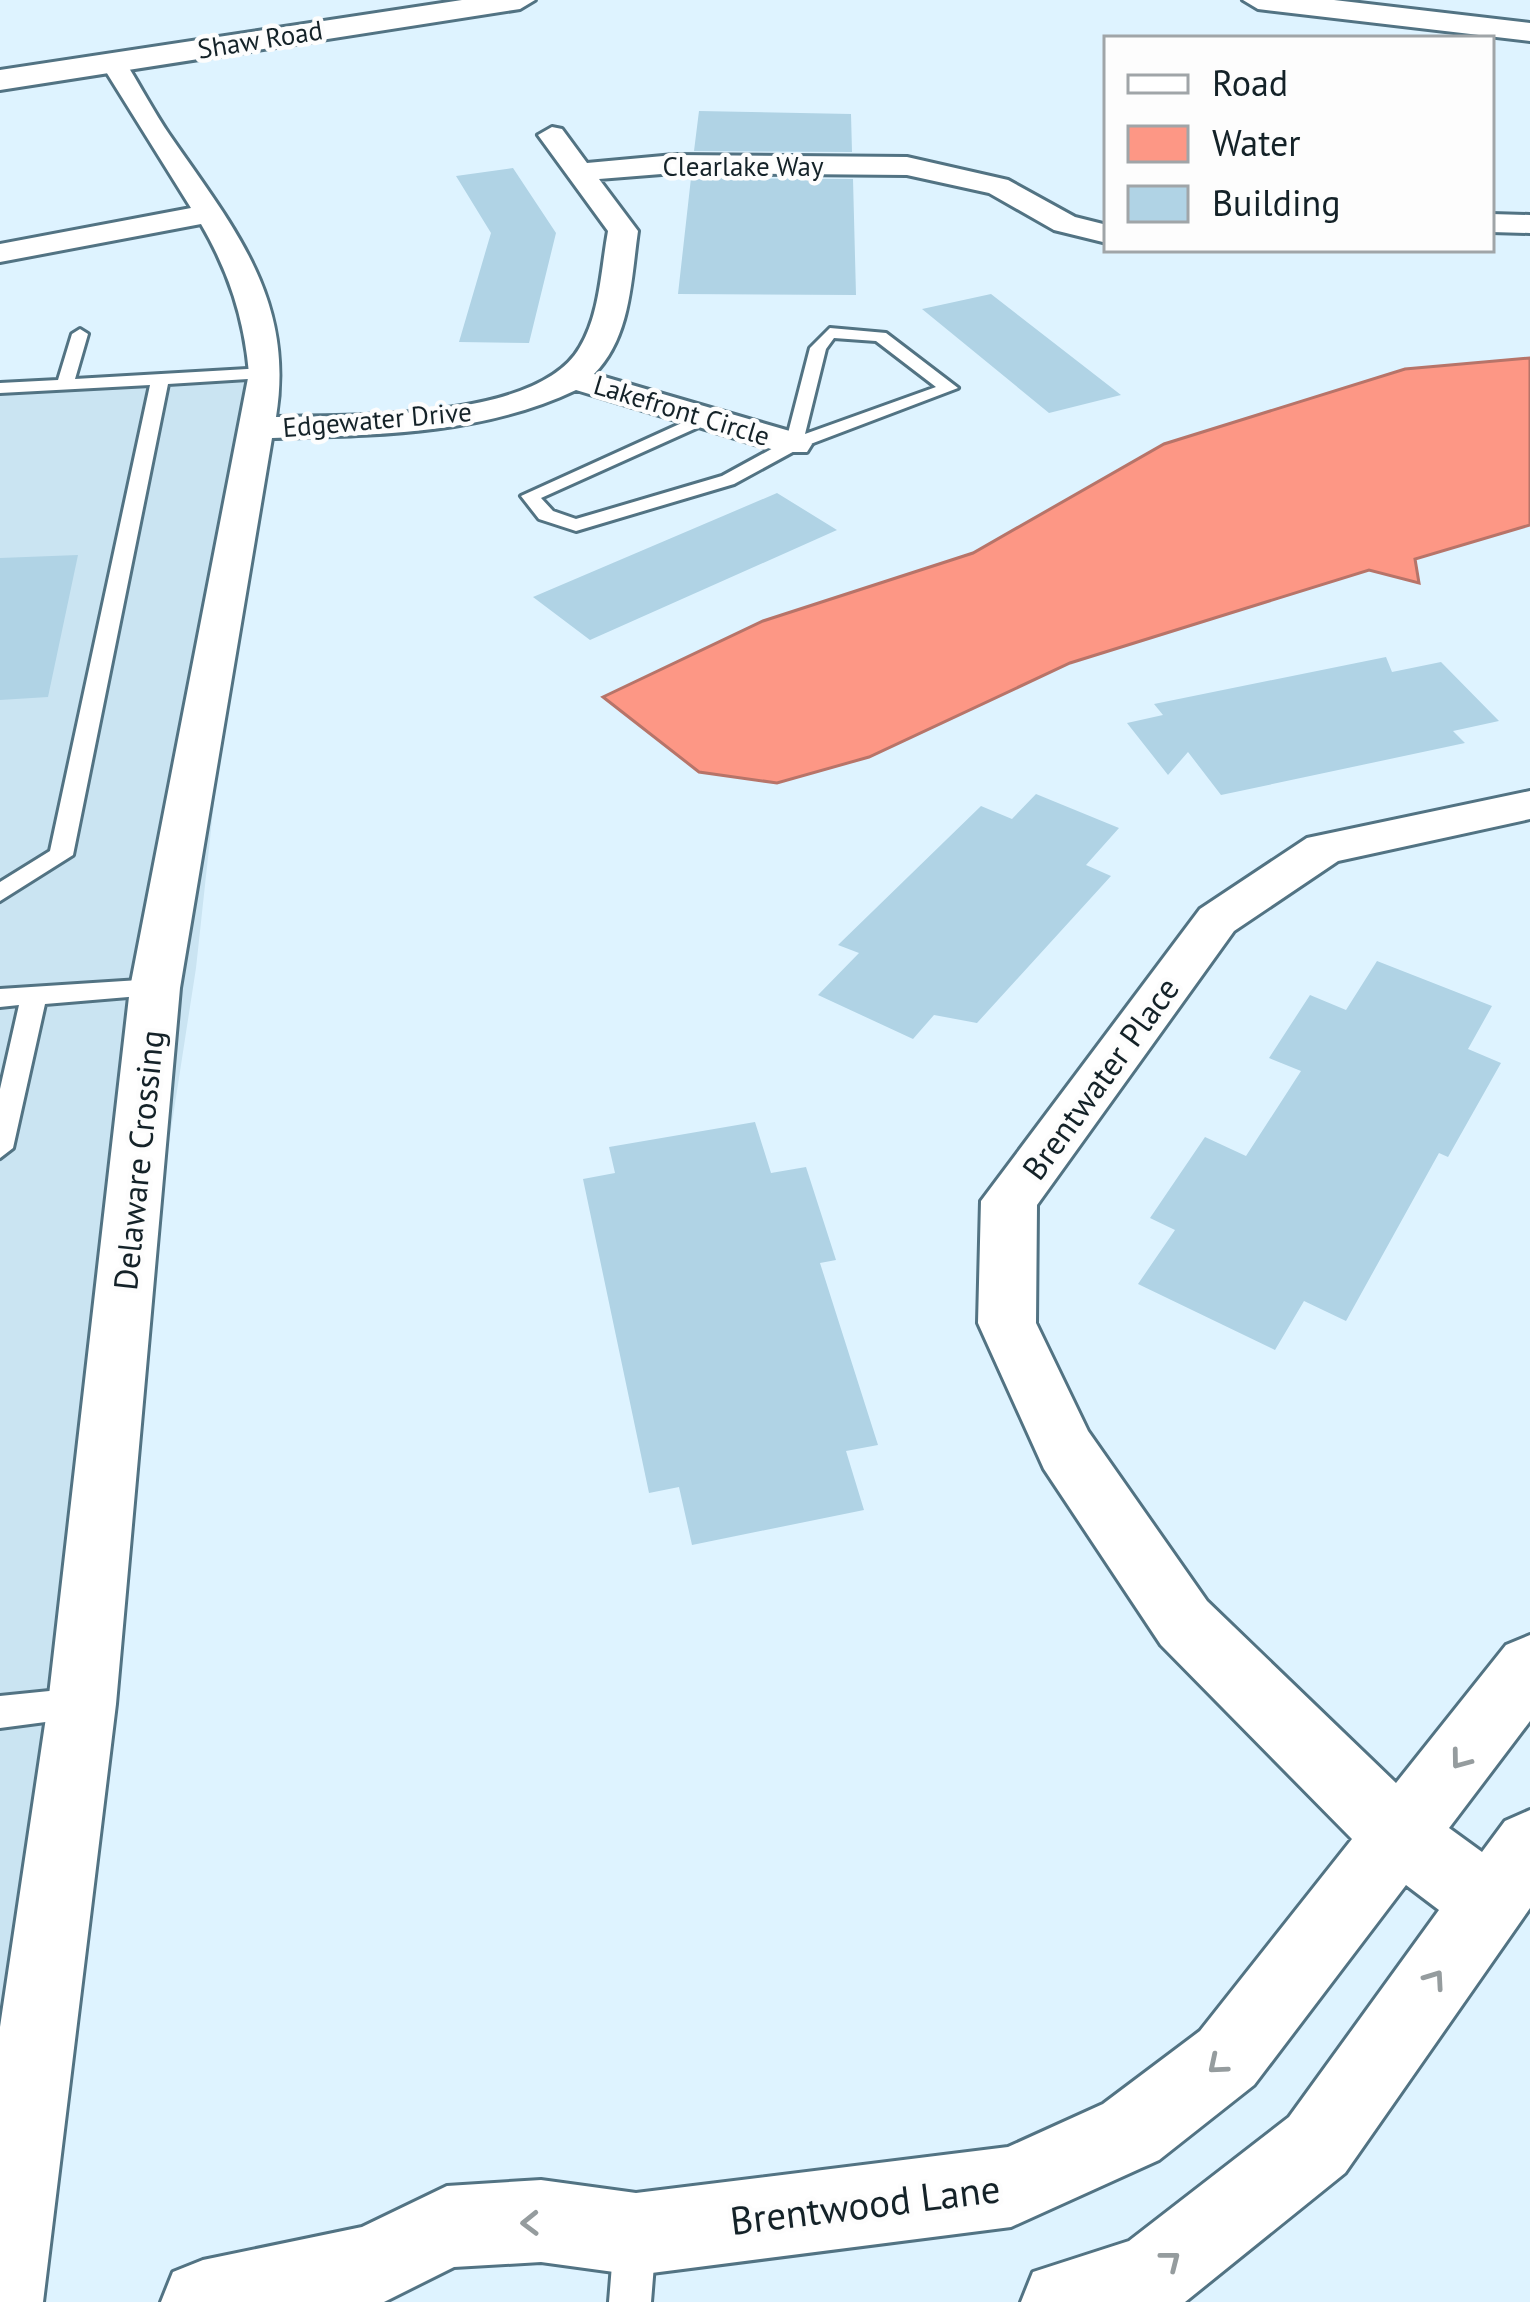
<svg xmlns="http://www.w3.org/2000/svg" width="1530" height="2302" viewBox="0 0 1530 2302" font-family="'PT Sans',sans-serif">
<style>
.built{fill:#cae4f2}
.water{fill:#fd9785;stroke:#b77469;stroke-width:3}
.building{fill:#b0d3e5}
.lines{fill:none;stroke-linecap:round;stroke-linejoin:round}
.service-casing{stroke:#527383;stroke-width:6}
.minor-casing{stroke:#527383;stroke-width:6}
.secondary-casing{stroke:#527383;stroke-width:6}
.service{fill:#fff;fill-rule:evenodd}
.minor{fill:#fff;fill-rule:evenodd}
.secondary{fill:#fff;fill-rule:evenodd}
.oneway{stroke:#959c9e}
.labels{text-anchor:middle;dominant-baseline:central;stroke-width:9;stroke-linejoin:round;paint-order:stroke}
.far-street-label{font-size:27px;fill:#142228;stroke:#fdfdfd}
.street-label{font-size:33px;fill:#142228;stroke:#fdfdfd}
.near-street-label{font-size:39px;fill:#142228;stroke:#fdfdfd}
</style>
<rect width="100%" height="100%" fill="#def3ff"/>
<path class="built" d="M 266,373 L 251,461 L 196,968 L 82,1704 L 0,2302 L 0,388 Z"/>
<path class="water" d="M 1530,358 L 1530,525 L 1415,559 L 1419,583 L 1369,570 L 1070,663 L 869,757 L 777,783 L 699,772 L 603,697 L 763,621 L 973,553 L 1164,444 L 1405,369 Z"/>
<path class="building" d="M 699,111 L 851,114 L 852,152 L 694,151 Z
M 513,168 L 556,233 L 529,343 L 459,342 L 491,233 L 456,176 Z
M 691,178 L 853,179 L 856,295 L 678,294 Z
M 991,294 L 1121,395 L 1049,413 L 922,309 Z
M 777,493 L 837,530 L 590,640 L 533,597 Z
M 78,555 L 48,697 L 0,700 L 0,558 Z
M 1386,657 L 1392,672 L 1441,662 L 1499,721 L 1453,731 L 1465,743 L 1221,795 L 1188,752 L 1168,775 L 1127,723 L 1163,715 L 1154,704 Z
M 1036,794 L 1119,828 L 1086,865 L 1111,876 L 977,1023 L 934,1015 L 913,1039 L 818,995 L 859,953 L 838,945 L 981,806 L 1012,819 Z
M 1377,961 L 1492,1006 L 1468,1049 L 1501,1063 L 1448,1157 L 1439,1153 L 1346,1321 L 1304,1301 L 1275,1350 L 1138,1284 L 1175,1230 L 1150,1218 L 1205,1137 L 1246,1156 L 1301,1071 L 1269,1058 L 1310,995 L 1346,1010 Z
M 755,1122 L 771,1173 L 806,1167 L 836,1260 L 820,1263 L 878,1445 L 846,1451 L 864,1510 L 692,1545 L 679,1487 L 649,1493 L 583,1179 L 615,1173 L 609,1147 Z"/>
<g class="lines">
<defs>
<path id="service" d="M 830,328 L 886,333 L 958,388 L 800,448 L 734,484 L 576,531 L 539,519 L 521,496 L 706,412 L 715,417 L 712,421 L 541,498 L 553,511 L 576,519 L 722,476 L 786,441 L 810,348 ZM 834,338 L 876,341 L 936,387 L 805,434 L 826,349 Z
M 80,329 L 88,334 L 75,379 L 266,368 L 274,373 L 266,378 L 168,384 L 73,855 L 0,901 L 0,882 L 50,851 L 150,385 L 0,393 L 0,383 L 58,380 L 72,334 Z
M 155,979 L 164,982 L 167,988 L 164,994 L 45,1004 L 13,1148 L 0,1158 L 0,1089 L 19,1005 L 0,1007 L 0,989 Z
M 79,1688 L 91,1692 L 96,1704 L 91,1716 L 0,1728 L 0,1696 Z
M 635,2219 L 650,2225 L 656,2240 L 651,2302 L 609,2302 L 614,2240 L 620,2225 Z"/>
<path id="minor" d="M 113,54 L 122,57 C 139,83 153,111 171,137 C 234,228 295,300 276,417 C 352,415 538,421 580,347 C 600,314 601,269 608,231 L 538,135 L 552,127 L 562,129 L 587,163 L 674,155 L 907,157 L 1008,180 L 1075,217 L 1107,225 L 1107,243 L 1054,230 L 989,193 L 907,175 L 674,173 L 599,179 L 638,231 C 631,279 631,337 594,374 L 807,436 L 812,444 L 807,452 L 781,452 L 576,390 C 482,435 374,435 272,438 L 180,988 L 116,1704 L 43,2302 L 0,2302 L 0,2027 L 48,1704 L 130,988 L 249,373 C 244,318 229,272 201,224 L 0,262 L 0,244 L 191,208 L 100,62 Z
M 1491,214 L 1530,215 L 1530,233 L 1491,232 Z
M 1530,791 L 1530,819 L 1338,861 L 1234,931 L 1037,1205 L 1036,1323 L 1088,1431 L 1207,1601 L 1396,1783 L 1506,1645 L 1530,1635 L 1530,1721 L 1449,1828 L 1482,1852 L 1505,1821 L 1530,1810 L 1530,1908 L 1345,2173 L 1185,2302 L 1021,2302 L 1033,2272 L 1129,2241 L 1289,2117 L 1439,1910 L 1406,1885 L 1254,2085 L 1159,2160 L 1011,2227 L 636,2275 L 541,2262 L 454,2267 L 384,2302 L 161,2302 L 173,2272 L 203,2260 L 362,2227 L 447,2186 L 541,2180 L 636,2193 L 1008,2147 L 1103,2104 L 1200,2031 L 1352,1839 L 1161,1645 L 1044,1469 L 978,1323 L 981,1201 L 1200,909 L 1307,838 Z"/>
<path id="secondary" d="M 462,0 L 535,0 L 520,9 L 0,90 L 0,70 Z
M 1243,0 L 1334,0 L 1530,23 L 1530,41 L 1258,9 Z"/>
</defs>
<use href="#service" class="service-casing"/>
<use href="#minor" class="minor-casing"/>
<use href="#secondary" class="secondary-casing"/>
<use href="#service" class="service"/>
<use href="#minor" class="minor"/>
<use href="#secondary" class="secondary"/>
</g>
<defs><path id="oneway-chevron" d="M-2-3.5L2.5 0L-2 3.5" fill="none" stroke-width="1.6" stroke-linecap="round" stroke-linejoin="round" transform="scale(3)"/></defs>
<g class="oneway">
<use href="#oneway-chevron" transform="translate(1460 1760) rotate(127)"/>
<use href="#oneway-chevron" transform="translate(1435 1979) rotate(-55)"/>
<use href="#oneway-chevron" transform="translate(1217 2065) rotate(140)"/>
<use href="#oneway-chevron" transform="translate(530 2223) rotate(179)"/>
<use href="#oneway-chevron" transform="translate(1171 2260) rotate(-38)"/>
</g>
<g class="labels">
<g class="far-street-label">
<text transform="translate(260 39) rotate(-9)">Shaw Road</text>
<text x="743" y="166">Clearlake Way</text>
<text transform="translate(682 410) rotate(17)">Lakefront Circle</text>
<text transform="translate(377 419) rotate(-5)">Edgewater Drive</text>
</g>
<g class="street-label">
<text transform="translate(1100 1078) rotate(-54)">Brentwater Place</text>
<text transform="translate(138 1160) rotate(-84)">Delaware Crossing</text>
</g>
<g class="near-street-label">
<text transform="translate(865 2204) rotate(-7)">Brentwood Lane</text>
</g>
</g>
<rect x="1104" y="36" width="390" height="216" fill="#fdfdfd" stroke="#a0a5a8" stroke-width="3"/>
<rect x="1128" y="75" width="60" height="18" fill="#ffffff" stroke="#a0a5a8" stroke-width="3"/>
<text x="1212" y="96" font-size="36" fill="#142228">Road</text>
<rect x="1128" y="126" width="60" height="36" fill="#fd9785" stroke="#a0a5a8" stroke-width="3"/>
<text x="1212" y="156" font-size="36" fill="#142228">Water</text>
<rect x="1128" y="186" width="60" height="36" fill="#b0d3e5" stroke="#a0a5a8" stroke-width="3"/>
<text x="1212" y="216" font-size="36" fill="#142228">Building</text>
</svg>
